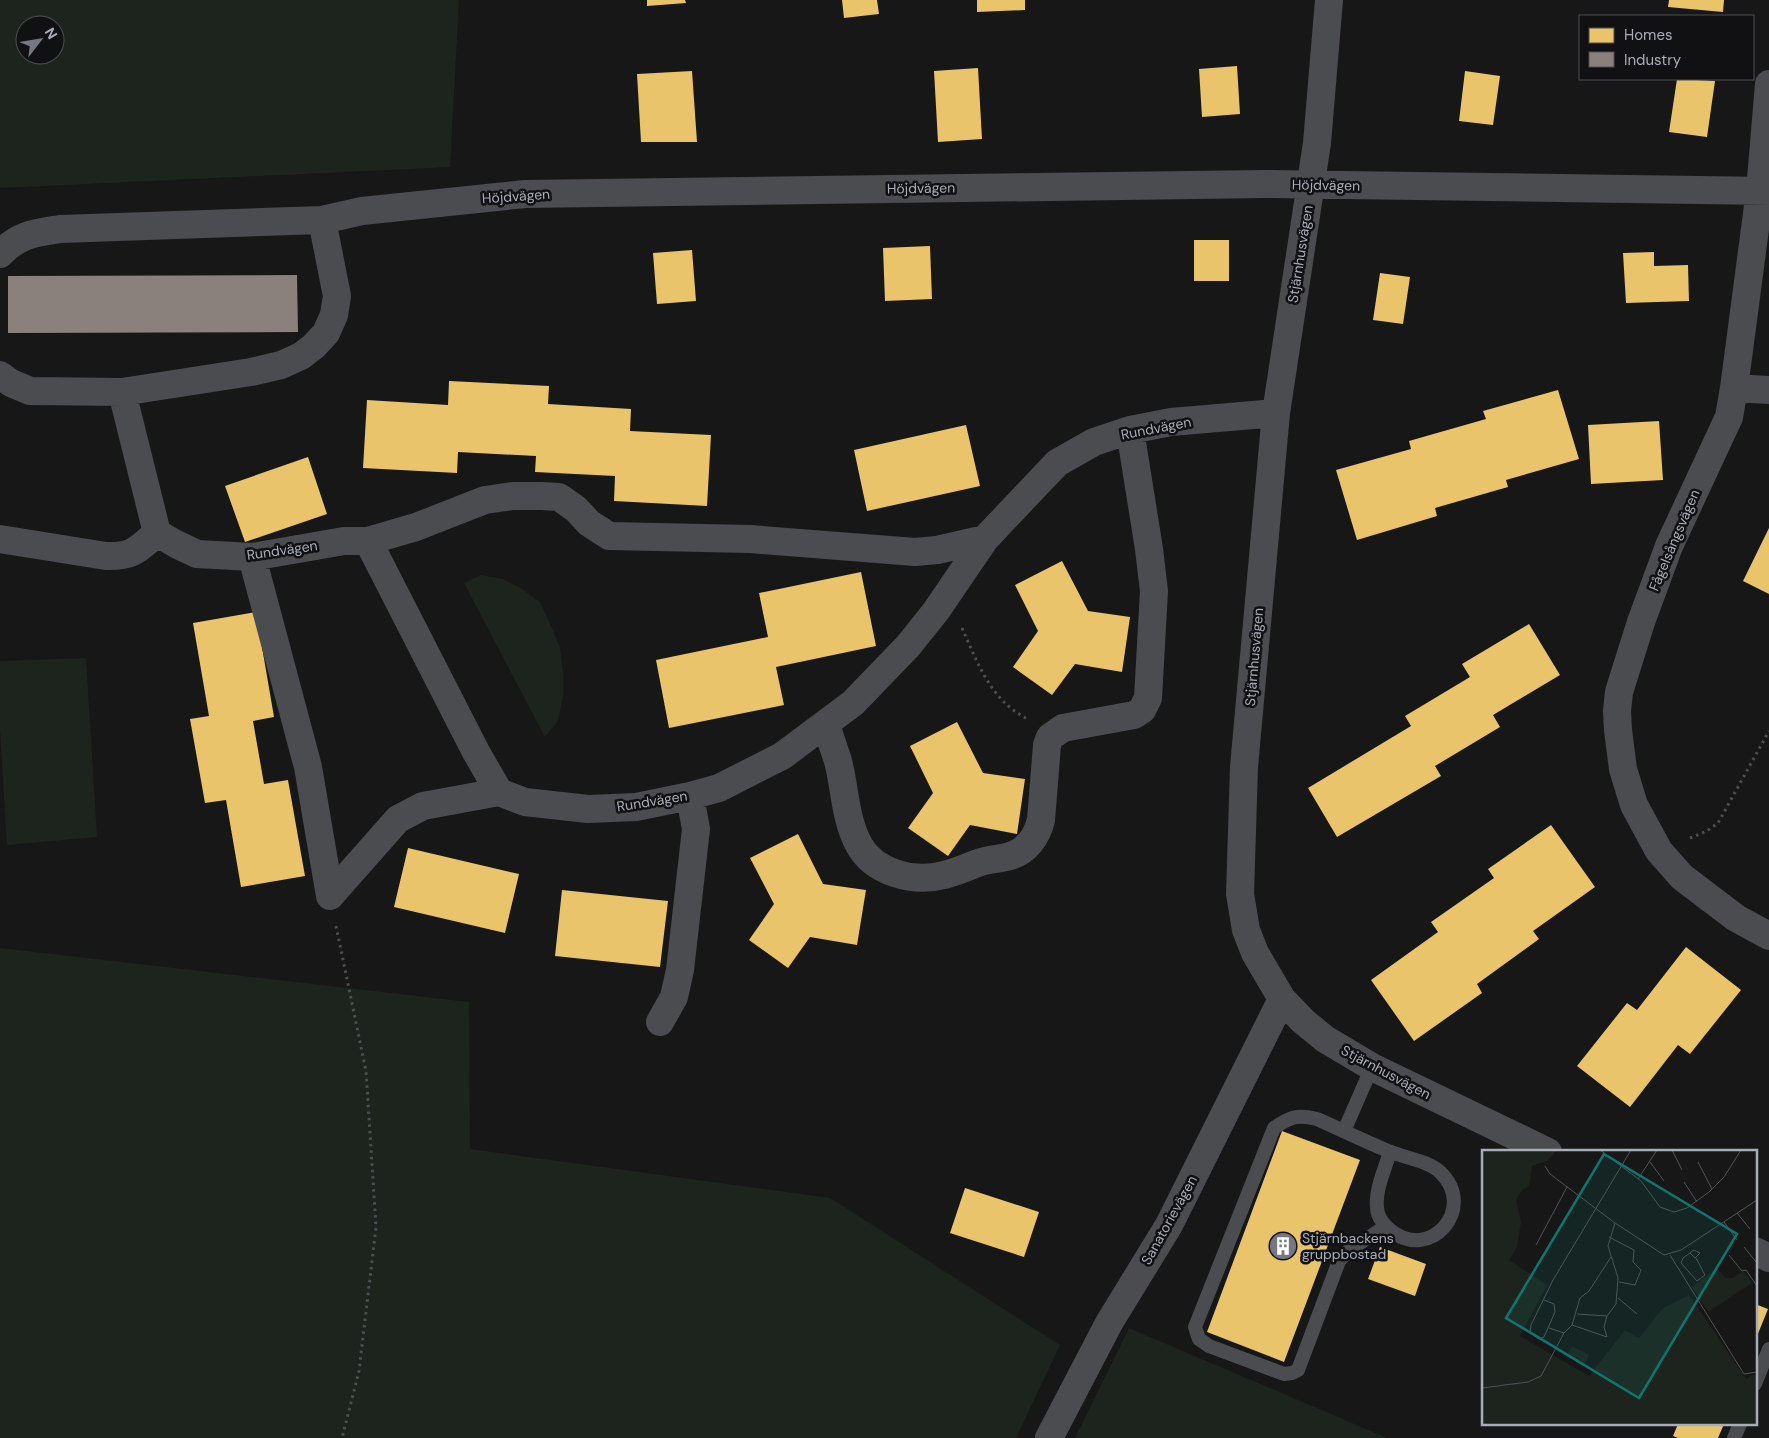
<svg xmlns="http://www.w3.org/2000/svg" width="1769" height="1438" viewBox="0 0 1769 1438" font-family="'DM Sans',sans-serif">
<style>
.green{fill:#1d241e;fill-rule:evenodd}
.homes{fill:#e9c46a}
.industry{fill:#8a817c}
.lines{fill:none;stroke-linecap:round;stroke-linejoin:round}
.path{stroke:#4d4e52;stroke-width:3;stroke-dasharray:2.5 4;stroke-linecap:butt}
.lane{stroke:#4b4c50;stroke-width:14}
.street{stroke:#4b4c50;stroke-width:28}
.labels{text-anchor:middle;dominant-baseline:central;stroke-width:5;stroke-linejoin:round;paint-order:stroke}
.street-label{font-size:14px;fill:#a8adb8;stroke:#111113}
.poi-label{font-size:14px;fill:#a8adb8;stroke:#111113;text-anchor:start}
.inset-road{fill:none;stroke:#515357;stroke-width:1}
.view{fill:#0f766e;fill-opacity:0.15;stroke:#0f766e;stroke-width:2.5}
.inset-edge{fill:none;stroke:#a8adb8;stroke-width:2.5}
</style>
<rect width="100%" height="100%" fill="#171717"/>
<path class="green" d="M 0,0 L 459,0 L 450,167 L 0,188 ZM 25,25 L 55,25 L 55,55 L 25,55 Z
M 481,575 L 503,579 L 522,589 L 540,602 L 552,628 L 560,648 L 563,674 L 563,695 L 558,721 L 545,737 L 464,583 Z
M 86,658 L 97,837 L 7,845 L 0,729 L 0,661 Z
M 0,948 L 469,1002 L 470,1149 L 830,1198 L 1060,1345 L 1016,1438 L 0,1438 Z
M 1129,1328 L 1387,1438 L 1075,1438 Z"/>
<path class="homes" d="M 647,0 L 685,0 L 686,3 L 647,6 Z
M 842,0 L 877,0 L 879,14 L 844,18 Z
M 977,0 L 1025,0 L 1025,10 L 977,12 Z
M 1669,0 L 1724,0 L 1723,12 L 1668,7 Z
M 1237,66 L 1240,114 L 1202,117 L 1199,69 Z
M 978,68 L 982,139 L 938,142 L 934,71 Z
M 692,71 L 697,142 L 641,142 L 637,74 Z
M 1465,71 L 1500,76 L 1493,125 L 1459,121 Z
M 1677,79 L 1715,81 L 1707,137 L 1669,132 Z
M 1194,240 L 1229,240 L 1229,281 L 1194,281 Z
M 930,246 L 932,299 L 885,301 L 883,248 Z
M 692,250 L 696,301 L 657,304 L 653,253 Z
M 1654,252 L 1654,266 L 1688,265 L 1689,301 L 1626,303 L 1623,253 Z
M 1380,273 L 1410,277 L 1403,324 L 1373,320 Z
M 449,381 L 549,386 L 548,404 L 631,409 L 630,431 L 711,435 L 707,506 L 614,501 L 615,476 L 535,472 L 536,456 L 458,452 L 457,473 L 363,468 L 367,400 L 448,405 Z
M 1558,390 L 1579,459 L 1506,480 L 1508,487 L 1435,508 L 1437,516 L 1357,540 L 1336,470 L 1411,449 L 1409,441 L 1486,419 L 1483,411 Z
M 1659,421 L 1663,480 L 1591,484 L 1588,425 Z
M 966,425 L 980,486 L 867,511 L 854,450 Z
M 308,457 L 327,514 L 245,542 L 225,486 Z
M 1769,528 L 1769,594 L 1743,581 Z
M 1062,561 L 1088,611 L 1130,617 L 1122,672 L 1075,664 L 1052,695 L 1013,667 L 1038,631 L 1015,585 Z
M 861,572 L 876,646 L 776,667 L 784,705 L 669,728 L 656,660 L 768,637 L 759,593 Z
M 256,612 L 274,717 L 253,721 L 264,784 L 288,780 L 305,876 L 241,887 L 226,800 L 205,803 L 190,719 L 209,716 L 193,623 Z
M 1529,624 L 1560,675 L 1493,715 L 1500,727 L 1435,766 L 1441,776 L 1337,837 L 1308,788 L 1411,726 L 1405,716 L 1470,677 L 1462,664 Z
M 957,722 L 983,773 L 1025,779 L 1017,834 L 970,825 L 948,856 L 908,828 L 933,793 L 910,746 Z
M 1551,825 L 1595,887 L 1533,931 L 1539,939 L 1477,984 L 1482,993 L 1414,1041 L 1371,980 L 1438,932 L 1431,922 L 1494,878 L 1488,869 Z
M 798,834 L 823,884 L 866,890 L 857,945 L 810,937 L 788,968 L 749,940 L 774,904 L 750,858 Z
M 408,848 L 519,874 L 505,933 L 394,907 Z
M 562,890 L 668,901 L 660,967 L 555,956 Z
M 1686,947 L 1741,990 L 1690,1054 L 1678,1045 L 1630,1107 L 1577,1066 L 1627,1003 L 1637,1010 Z
M 1282,1131 L 1360,1160 L 1284,1362 L 1207,1332 Z
M 965,1188 L 1039,1212 L 1024,1257 L 950,1233 Z
M 1380,1247 L 1426,1264 L 1415,1296 L 1368,1279 Z
M 1755,1304 L 1768,1309 L 1755,1341 Z
M 1678,1424 L 1724,1424 L 1718,1438 L 1678,1438 L 1673,1436 Z"/>
<path class="industry" d="M 297,275 L 298,332 L 8,333 L 8,276 Z"/>
<g class="lines">
<path class="path" d="M 962,628 C 974,655 984,682 1005,703 C 1011,709 1019,714 1027,719
M 1690,838 L 1707,831 L 1718,823 L 1769,731
M 336,926 L 366,1071 L 376,1227 L 359,1371 L 342,1438"/>
<path class="lane" d="M 1344,1131 L 1372,1067
M 1386,1226 L 1348,1251 L 1339,1261 L 1298,1370 L 1292,1373 L 1284,1374 L 1209,1346 L 1199,1339 L 1195,1327 L 1274,1128 C 1290,1117 1297,1114 1317,1119 C 1342,1130 1366,1142 1391,1152 C 1406,1158 1428,1161 1440,1172 C 1478,1208 1430,1263 1390,1230 C 1383,1224 1377,1217 1377,1207 C 1375,1190 1385,1169 1390,1152
M 1755,1384 L 1769,1349
M 1734,1438 L 1740,1424"/>
<path class="street" d="M 1329,0 L 1317,143 L 1276,413 L 1244,767 L 1240,894 L 1246,930 L 1255,953 L 1282,999 L 1303,1021 L 1325,1039 L 1372,1067 L 1548,1152
M 1769,84 L 1760,191 L 1734,388 L 1729,417 L 1669,546 L 1641,622 L 1619,692 L 1617,711 L 1618,730 L 1623,769 L 1634,805 L 1659,851 L 1682,877 L 1736,918 L 1769,936
M 0,254 C 19,234 35,233 60,229 L 322,220 L 362,211 L 525,194 L 1266,184 L 1769,191
M 0,375 L 11,383 L 30,391 L 122,392 L 251,372 L 281,365 L 301,356 L 314,346 L 326,333 L 334,315 L 337,296 L 322,220
M 1734,388 L 1769,390
M 122,392 L 157,533
M 0,539 L 106,556 C 133,557 137,550 157,533 L 176,544 L 197,554 L 252,557 L 344,541 L 368,541 L 416,527 L 485,500 L 513,496 L 541,496 L 559,497 L 576,509 L 589,523 L 609,536 L 750,539 L 915,552 L 937,550 L 985,539
M 368,541 L 476,752 L 499,792 L 525,802 L 588,809 L 636,807 L 690,796 L 719,788 L 782,756 L 853,703 L 908,646 L 936,611 L 985,539 L 1057,463 L 1094,442 L 1130,430 L 1171,422 L 1276,413
M 252,557 L 308,767 L 330,896
M 826,725 C 830,737 834,749 838,761 C 845,788 845,818 858,843 C 873,873 914,883 944,875 C 957,872 969,866 981,862 C 990,859 1001,859 1010,856 C 1027,851 1037,836 1041,820 L 1047,745 L 1050,737 L 1063,728 L 1134,715 L 1142,710 L 1148,698 L 1154,591 L 1149,549 L 1130,430
M 330,896 L 398,819 L 423,806 L 499,792
M 660,1022 L 674,997 L 680,970 L 696,829 L 690,796
M 1755,1251 L 1769,1258
M 1049,1438 L 1109,1323 L 1169,1225 L 1282,999"/>
</g>
<defs>
<symbol id="building-disc" viewBox="-11 -11 22 22"><circle r="9.5" fill="#757880" stroke="#111113"/><path d="M-4-6H4V6H1V3H-1V6H-4ZM-2.5-4.3h1.7v1.8h-1.7ZM.8-4.3h1.7v1.8H.8ZM-2.5-1h1.7V.8h-1.7ZM.8-1h1.7V.8H.8Z" fill="#fff"/></symbol>
</defs>
<g fill-rule="evenodd">
<use href="#building-disc" x="1267" y="1230" width="32" height="32"/>
</g>
<g class="labels">
<g class="street-label">
<text transform="translate(1326 185) rotate(1)">Höjdvägen</text>
<text transform="translate(921 188) rotate(-1)">Höjdvägen</text>
<text transform="translate(516 196) rotate(-4)">Höjdvägen</text>
<text transform="translate(1300 254) rotate(-81)">Stjärnhusvägen</text>
<text transform="translate(1156 428) rotate(-11)">Rundvägen</text>
<text transform="translate(1674 540) rotate(-67)">Fågelsångsvägen</text>
<text transform="translate(282 550) rotate(-8)">Rundvägen</text>
<text transform="translate(1254 657) rotate(-85)">Stjärnhusvägen</text>
<text transform="translate(652 801) rotate(-9)">Rundvägen</text>
<text transform="translate(1386 1072) rotate(28)">Stjärnhusvägen</text>
<text transform="translate(1169 1220) rotate(-61)">Sanatorievägen</text>
</g>
<g class="poi-label">
<text x="1302" y="1238">Stjärnbackens<tspan x="1302" dy="16">gruppbostad</tspan></text>
</g>
</g>
<g transform="translate(1482 1150)">
<rect width="275" height="275" fill="#171717"/>
<path d="M 0,0 L 75,0 L 65,11 L 50,16 L 47,36 L 40,40 L 34,50 L 39,72 L 35,97 L 27,110 L 65,135 L 38,186 L 107,226 L 143,180 L 157,188 L 181,158 L 207,145 L 264,229 L 273,224 L 275,229 L 275,275 L 0,275 ZM 235,118 L 243,128 L 250,128 L 261,121 L 270,133 L 226,162 L 210,137 ZM 90,196 L 107,205 L 103,214 L 85,205 Z" fill="#1d241e"/>
<path class="inset-road" d="M 118,0 L 159,31 L 178,57 L 192,62 L 205,58 L 227,42 L 242,27 L 259,0M 190,0 L 200,20M 168,12 L 182,31M 216,12 L 230,39M 63,16 L 68,24 L 133,73 L 182,105 L 199,100 L 275,50M 156,29 L 175,0M 202,32 L 215,52M 255,63 L 268,79M 242,72 L 255,90M 127,87 L 152,100 L 151,112 L 159,120 L 153,135 L 137,132M 54,95 L 85,37M 262,97 L 275,113M 208,103 L 213,108 L 218,103 L 212,100 L 201,108 L 199,113 L 215,131 L 223,125 L 214,108M 188,105 L 262,224 L 275,222M 247,105 L 260,121 L 264,120M 264,120 L 275,136M 136,148 L 155,164M 62,150 L 72,154 L 73,162 L 62,187 L 57,189 L 48,183 L 49,175 L 71,130 L 149,0M 95,164 L 125,166 L 134,154 L 136,128 L 126,96 L 133,73M 125,166 L 122,177 L 125,187M 90,175 L 125,187M 67,178 L 82,183M 0,238 L 46,232 L 59,226 L 82,183 L 90,175 L 98,148 L 107,141 L 129,107"/>
<path class="view" d="M 122,4 L 255,84 L 157,248 L 24,168 Z"/>
<rect width="275" height="275" class="inset-edge"/>
</g>
<rect x="1579" y="15" width="175" height="65" fill="#111113" stroke="#4d4f55"/>
<rect x="1589" y="28" width="25" height="15" fill="#e9c46a" stroke="#4d4f55"/>
<text x="1624" y="40" font-size="15" fill="#a8adb8">Homes</text>
<rect x="1589" y="52" width="25" height="15" fill="#8a817c" stroke="#4d4f55"/>
<text x="1624" y="65" font-size="15" fill="#a8adb8">Industry</text>
<g transform="translate(40 40) rotate(59)"><circle r="24" fill="#111113" stroke="#4d4f55"/>
<path d="M0-4L9 19L0 12L-9 19Z" fill="#757880"/>
<text y="-8" font-size="14" font-weight="bold" text-anchor="middle" fill="#a8adb8">N</text>
</g>
</svg>
